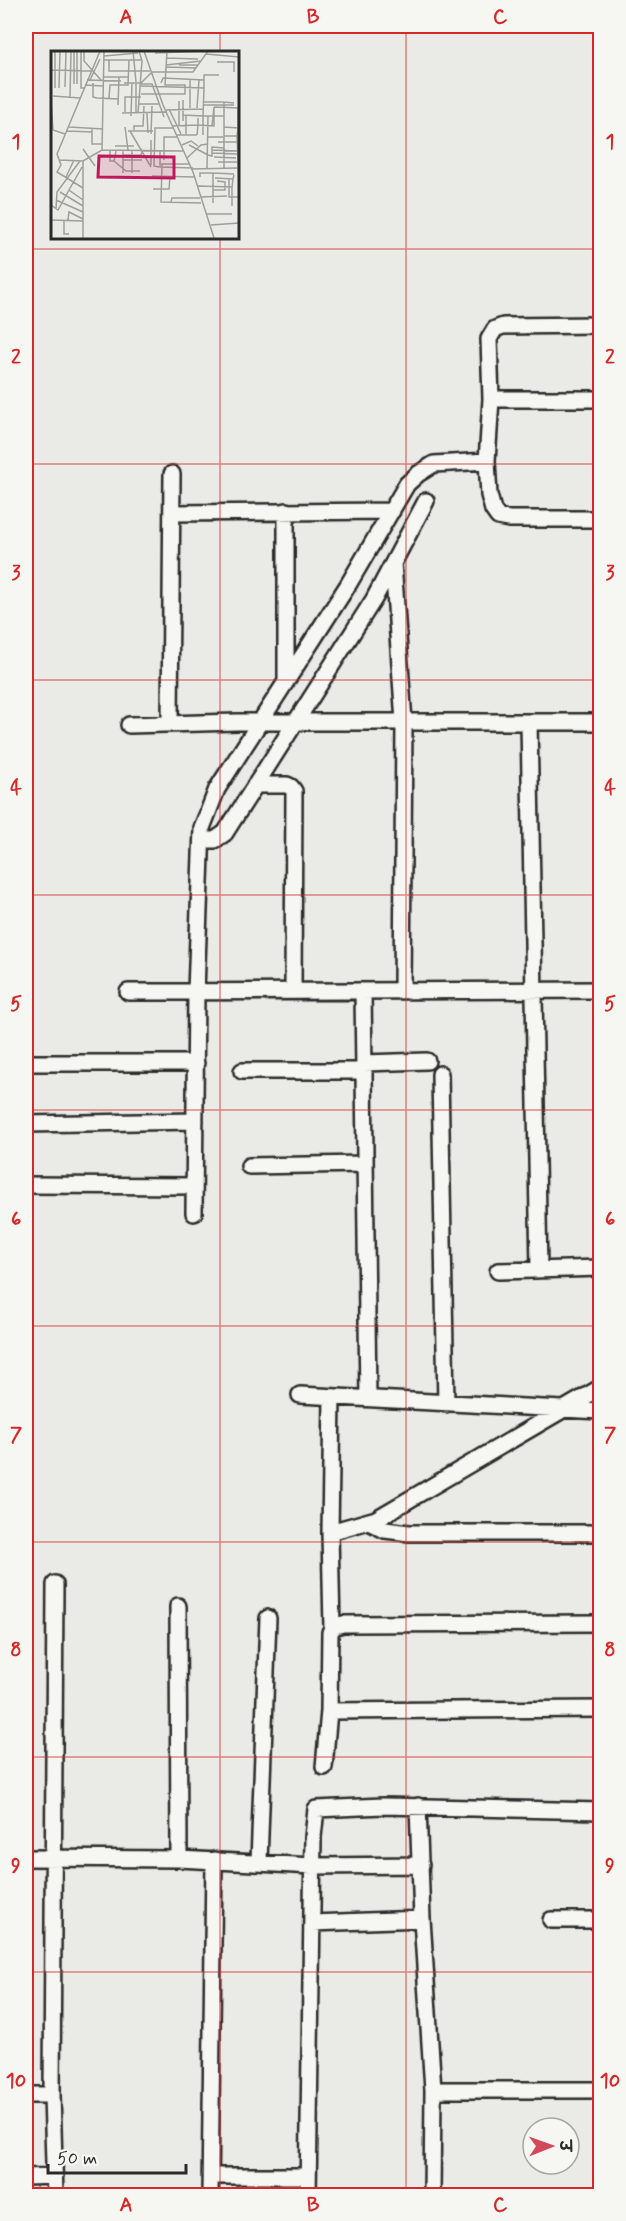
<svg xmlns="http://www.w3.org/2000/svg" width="626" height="2221" viewBox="0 0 626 2221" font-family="Mynerve,'Playpen Sans Deva',sans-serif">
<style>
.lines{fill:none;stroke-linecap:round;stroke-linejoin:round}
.minor-casing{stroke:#2b2b2b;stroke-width:20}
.minor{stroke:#f6f6f2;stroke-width:15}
.grid{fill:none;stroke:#d62828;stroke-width:1.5;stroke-opacity:0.55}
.inset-road{fill:none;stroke:#9e9e9b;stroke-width:1.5}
.view{fill:#c2185b;fill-opacity:0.15;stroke:#c2185b;stroke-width:3}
.inset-edge{fill:none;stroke:#2b2b2b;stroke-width:3}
.neatline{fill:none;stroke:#d62828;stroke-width:2}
.grid-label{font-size:20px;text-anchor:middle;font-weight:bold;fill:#d62828}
</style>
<rect width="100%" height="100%" fill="#eaeae6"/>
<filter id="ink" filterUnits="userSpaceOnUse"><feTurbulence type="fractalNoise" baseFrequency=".0167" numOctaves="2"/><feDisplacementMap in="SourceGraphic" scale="12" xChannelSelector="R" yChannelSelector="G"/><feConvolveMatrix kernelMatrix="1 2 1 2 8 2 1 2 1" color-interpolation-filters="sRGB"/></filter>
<g filter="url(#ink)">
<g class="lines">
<defs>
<path id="minor" d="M 600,325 L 503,326 L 495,329 L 489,339 L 491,399 L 487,461 L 489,495 L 493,510 L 498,517 L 509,519 L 600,519
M 491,399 L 600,399
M 172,513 L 392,511
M 393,563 L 404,722 L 402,991
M 286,682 L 286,511
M 529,722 L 539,1270
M 170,724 L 172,474
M 129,725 L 237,722 L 600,722
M 255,785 L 287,785 L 291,787 L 294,791 L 293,991
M 202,840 L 215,840 L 225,833 L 374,599 L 426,501
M 363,991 L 368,1399
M 128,992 L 600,990
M 26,1063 L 196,1063
M 364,1063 L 427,1061
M 242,1071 L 364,1071
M 440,1074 L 446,1404
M 26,1124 L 195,1121
M 249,1166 L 365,1164
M 26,1185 L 194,1186
M 194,1213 L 196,991 L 202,828 L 217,789 L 348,585 L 407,484 L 418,474 L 434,464 L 487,461
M 498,1271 L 600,1268
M 300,1395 L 600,1411
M 369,1522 L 385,1530 L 409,1533 L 600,1533
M 330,1532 L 376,1519 L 600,1388
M 178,1606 L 179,1859
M 332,1629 L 330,1532 L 332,1397
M 329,1711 L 600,1709
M 324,1767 L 329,1711 L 330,1632 L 335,1626 L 343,1624 L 600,1623
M 418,1806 L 422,1919 L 433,2090 L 432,2196
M 26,1858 L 179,1859 L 313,1866 L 421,1865
M 259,1862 L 268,1618
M 551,1920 L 600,1920
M 312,1923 L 422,1919
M 433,2090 L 600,2090
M 26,2095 L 52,2095
M 211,2176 L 307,2176
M 26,2177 L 55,2176
M 55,2196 L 52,2095 L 55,1584
M 210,2196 L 214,1860
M 308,2196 L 313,1837 L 316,1809 L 383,1806 L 600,1811"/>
</defs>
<use href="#minor" class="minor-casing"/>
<use href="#minor" class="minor"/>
</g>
</g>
<path class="grid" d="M 220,26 L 220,52M 406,26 L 406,2196M 220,237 L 220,2196M 26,249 L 600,249M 26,464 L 600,464M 26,680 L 600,680M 26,895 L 600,895M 26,1110 L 600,1110M 26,1326 L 600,1326M 26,1542 L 600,1542M 26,1757 L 600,1757M 26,1972 L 600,1972"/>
<g transform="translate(51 51)">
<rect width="188" height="188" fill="#eaeae6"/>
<path class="inset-road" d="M 30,0 L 30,37 L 33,37M 82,0 L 85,31M 93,0 L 112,54 L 142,121 L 163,187M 33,1 L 33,10 L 50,29M 104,2 L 152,0M 155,3 L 188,6M 53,5 L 87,2M 115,7 L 147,8M 53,9 L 90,9M 58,9 L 58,20 L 99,20M 166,11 L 183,11 L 183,21M 115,14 L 150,10M 128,14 L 147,14M 115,16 L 145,17M 0,19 L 40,20M 0,23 L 0,0M 52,26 L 78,26M 36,29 L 70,30M 39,29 L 49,8M 42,32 L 42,46 L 46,47M 73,32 L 90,32 L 101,21 L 142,21 L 157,0M 110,32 L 112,27 L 153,29M 23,33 L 23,0M 26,33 L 26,0M 90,33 L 101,33 L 113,66M 34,34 L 52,35M 90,35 L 153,37 L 152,65 L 173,65M 14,36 L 15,0M 4,37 L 4,0M 8,37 L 9,0M 153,37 L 153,24 L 168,24M 90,43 L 134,43 L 134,34 L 114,34 L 116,0M 2,45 L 29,47M 19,46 L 20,0M 46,47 L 67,48M 58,47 L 59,34 L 77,34 L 78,9M 0,49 L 2,79 L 14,83M 132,49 L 132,70M 152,51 L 173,51M 88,53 L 108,53M 67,54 L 68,26M 152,54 L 183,54M 163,56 L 188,57M 139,57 L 139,29M 146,57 L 148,29M 118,58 L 130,83M 115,59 L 152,58M 74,61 L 74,46 L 90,46M 71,62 L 116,61M 85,62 L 85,32M 87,62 L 91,10 L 88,0M 96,62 L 97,82M 132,64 L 152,65 L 152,84M 135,64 L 135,83M 80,65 L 81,32M 128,74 L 128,50M 121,75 L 147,74 L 147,67M 161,75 L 163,56M 18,76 L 52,78M 74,76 L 77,99M 173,76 L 187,77 L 186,85M 187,76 L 187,57M 41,77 L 41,93 L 51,93M 83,79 L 83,75 L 92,75 L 93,55M 16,80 L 41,81M 77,80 L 102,80M 79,80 L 100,116M 100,83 L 101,55M 125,84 L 146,84M 146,84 L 147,74 L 163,75 L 163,56M 173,85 L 186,85 L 188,136M 173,85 L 173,51 L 183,52M 157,86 L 173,86 L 173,117M 167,91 L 187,91M 131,94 L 140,90 L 147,95M 138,94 L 157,104M 64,95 L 83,95M 32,98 L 44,115M 51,99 L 53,0M 161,99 L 186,100M 59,100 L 59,110 L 63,110 L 65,100M 109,100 L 109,116 L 142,117M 161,102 L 186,103M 72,104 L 90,104 L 91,101M 157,104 L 161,105 L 161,96 L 173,97M 163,106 L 185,107M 136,107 L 150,94 L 157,93M 8,109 L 32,110 L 51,99 L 132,100M 72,109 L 91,109M 113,109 L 113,86 L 126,86M 63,110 L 75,120 L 89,120M 167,111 L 186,111M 110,113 L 139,113M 111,113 L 110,151 L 150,152M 100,114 L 100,89M 31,116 L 18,139 L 32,149M 108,116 L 103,115 L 104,77 L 122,77M 156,117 L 157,65M 141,118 L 186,117M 72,122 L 72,100M 81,122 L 81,100M 162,122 L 183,123M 101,125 L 144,126M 15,126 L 23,109M 149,126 L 149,122 L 162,122 L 162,152M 164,127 L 182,128 L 183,124M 178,128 L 178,146 L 188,146M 147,135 L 181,136 L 182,128M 32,137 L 6,121 L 10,114 L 6,103 L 49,0M 102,138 L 118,138 L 119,126M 162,139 L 174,139 L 174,131 L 166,130M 9,141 L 32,155M 150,146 L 176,145M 5,149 L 32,161M 120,151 L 121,147 L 149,147M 0,154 L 7,159 L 18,139M 181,155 L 181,136M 5,158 L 6,141 L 29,110M 156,163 L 181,163M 0,169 L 32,170M 13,169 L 13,183 L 18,183M 17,169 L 18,161 L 32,168M 160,174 L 188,172M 32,187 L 32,110"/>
<path class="view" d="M 48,105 L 123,106 L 123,127 L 47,126 Z"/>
<rect width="188" height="188" class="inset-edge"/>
</g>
<rect width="626" height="2221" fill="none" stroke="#f6f6f2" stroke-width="66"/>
<g transform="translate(551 2146) rotate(89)"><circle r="28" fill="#f6f6f2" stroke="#a5a5a2" stroke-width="1.5"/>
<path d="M0-4.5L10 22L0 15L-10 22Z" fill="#d1495b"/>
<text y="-9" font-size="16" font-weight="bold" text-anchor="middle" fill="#2b2b2b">उ</text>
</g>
<path d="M48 2164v9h138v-9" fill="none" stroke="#2b2b2b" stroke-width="3"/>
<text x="57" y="2164" font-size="18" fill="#2b2b2b" stroke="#f6f6f2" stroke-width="4.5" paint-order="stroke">50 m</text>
<rect x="33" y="33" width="560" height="2155" class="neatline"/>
<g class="grid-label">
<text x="126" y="23">A</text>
<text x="313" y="23">B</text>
<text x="500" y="23">C</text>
<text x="16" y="148">1</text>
<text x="610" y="148">1</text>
<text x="16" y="363">2</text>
<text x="610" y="363">2</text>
<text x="16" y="579">3</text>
<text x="610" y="579">3</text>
<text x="16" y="794">4</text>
<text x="610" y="794">4</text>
<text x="16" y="1010">5</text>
<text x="610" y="1010">5</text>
<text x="16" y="1225">6</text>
<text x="610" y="1225">6</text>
<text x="16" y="1441">7</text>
<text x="610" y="1441">7</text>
<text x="16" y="1656">8</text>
<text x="610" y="1656">8</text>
<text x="16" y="1872">9</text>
<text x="610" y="1872">9</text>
<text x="16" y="2087">10</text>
<text x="610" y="2087">10</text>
<text x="126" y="2211">A</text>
<text x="313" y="2211">B</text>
<text x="500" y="2211">C</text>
</g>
</svg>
